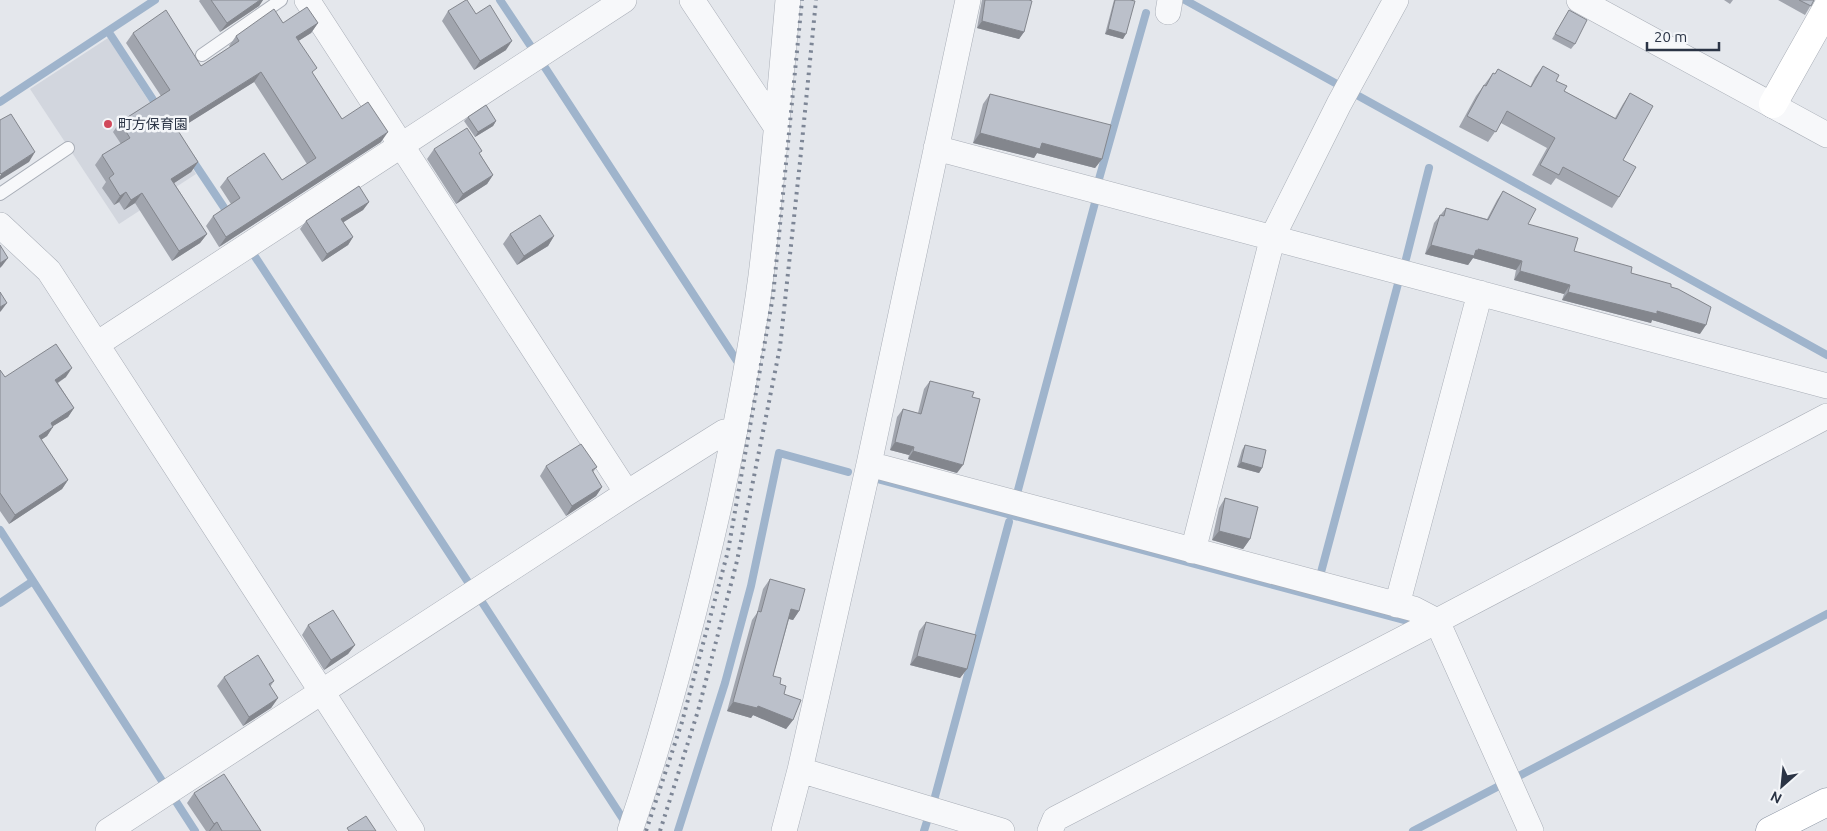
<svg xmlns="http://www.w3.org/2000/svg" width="1827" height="831" viewBox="0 0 1827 831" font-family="Ubuntu,'Noto Sans JP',sans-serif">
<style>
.built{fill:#d2d6de}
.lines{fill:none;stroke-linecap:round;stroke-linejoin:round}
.stream{stroke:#9fb4cc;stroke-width:8}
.lane-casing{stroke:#a9aeb7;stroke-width:14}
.street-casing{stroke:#a9aeb7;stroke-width:26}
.secondary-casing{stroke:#a9aeb7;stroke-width:29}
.highway-casing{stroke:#8b94a3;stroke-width:29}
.lane{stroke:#f7f8fa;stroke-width:12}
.street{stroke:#f7f8fa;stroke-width:25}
.secondary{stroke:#fff;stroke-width:28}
.highway{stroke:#fff;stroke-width:28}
.rail{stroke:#7d8696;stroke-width:4;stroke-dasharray:2.5 5;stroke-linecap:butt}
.wall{fill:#a1a5ae}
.shaded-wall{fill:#83868d}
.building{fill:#bbc0ca;stroke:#83868d}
.poi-dot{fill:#d1495b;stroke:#f4f6f9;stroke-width:2}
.labels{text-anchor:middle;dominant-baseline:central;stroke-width:5;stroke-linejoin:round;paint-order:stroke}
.poi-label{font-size:14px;fill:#2b3445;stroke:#f4f6f9;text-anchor:start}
</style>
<rect width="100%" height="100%" fill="#e4e7ec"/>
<path class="built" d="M 108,38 L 196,174 L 119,224 L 30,89 Z"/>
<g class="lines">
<path class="stream" d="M 500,0 L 530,45
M 1185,0 L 1827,355
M 108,31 L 159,109
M 544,66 L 737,361
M 0,102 L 155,0
M 191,158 L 229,215
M 1099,179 L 1146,13
M 252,252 L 468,582
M 1406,259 L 1429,168
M 877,479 L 1415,623
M 1018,490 L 1096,199
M 0,530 L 33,581 L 0,603
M 1320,576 L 1399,280
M 33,581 L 164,784
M 480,599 L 625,822
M 1517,777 L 1827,614
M 175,800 L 195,831
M 933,804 L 1009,522
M 678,831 L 725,683 L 751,586 L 779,453 L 848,472
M 924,831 L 929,815
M 1413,831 L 1499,786"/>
<defs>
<path id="lane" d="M 202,55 L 281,0
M 0,194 L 68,148"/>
<path id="street" d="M 307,0 L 627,493
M 692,0 L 777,128
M 1579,0 L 1827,135
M 1168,12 L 1170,0
M 936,148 L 1827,386
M 0,225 L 49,271 L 412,831
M 97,344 L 624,0
M 869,464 L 1414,609 L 1437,621 L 1531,831
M 1193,551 L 1273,236 L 1339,104 L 1396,0
M 1397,605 L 1480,293
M 800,770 L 1002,831
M 108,831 L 627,493 L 724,432 L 735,430
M 630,831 C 667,723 695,613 720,502 C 736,427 751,352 761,276 C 772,184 780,92 788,0
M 784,831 L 800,770 L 869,464 L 968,0
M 1050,831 L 1055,819 L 1437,621 L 1827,416"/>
<path id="secondary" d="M 1773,104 L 1827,8"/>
<path id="highway" d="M 1770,831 L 1827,802"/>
</defs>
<use href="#lane" class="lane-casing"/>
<use href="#street" class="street-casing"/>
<use href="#secondary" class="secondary-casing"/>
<use href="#highway" class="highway-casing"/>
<use href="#lane" class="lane"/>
<use href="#street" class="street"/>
<use href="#secondary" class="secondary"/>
<use href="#highway" class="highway"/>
<path class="rail" d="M 646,831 L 682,722 L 728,551 L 773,296 L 802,0
M 660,831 L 698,711 L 737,561 L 780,347 L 800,162 L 816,0"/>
</g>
<path class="wall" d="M 200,0 L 263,0 L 259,6 L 220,32 L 199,1 Z
M 982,0 L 1029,0 L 1024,32 L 1019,39 L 977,28 Z
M 1114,0 L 1130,0 L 1123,39 L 1105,34 Z
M 1724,0 L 1733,0 L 1730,4 Z
M 1778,0 L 1814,0 L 1805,15 Z
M 1569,10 L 1575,44 L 1571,49 L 1552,39 Z
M 448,11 L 476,14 L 506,50 L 474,70 L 442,21 Z
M 283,23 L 318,23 L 311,33 L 298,41 L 313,74 L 342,119 L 381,142 L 219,247 L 206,226 L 213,216 L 231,204 L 220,187 L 227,178 L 282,180 L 307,164 L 254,82 L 177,130 L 198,162 L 191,172 L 174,183 L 207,234 L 200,243 L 172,261 L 135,203 L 124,210 L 119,202 L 114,205 L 102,188 L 106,182 L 95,165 L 102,155 L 121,144 L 113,132 L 120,122 L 161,96 L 126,43 L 133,33 L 201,66 L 230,47 L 229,46 L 236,36 Z
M 1543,66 L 1564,91 L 1615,118 L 1623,104 L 1630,93 L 1619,197 L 1612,208 L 1556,178 L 1551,185 L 1532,175 L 1547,148 L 1501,123 L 1488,142 L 1459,127 L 1476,96 L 1493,73 L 1495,74 L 1498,69 L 1530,87 L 1535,77 Z
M 990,94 L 1102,159 L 1095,168 L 1037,153 L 1034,158 L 973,143 L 983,104 Z
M 468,117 L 496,121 L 493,126 L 475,137 L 464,121 Z
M 434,149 L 480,154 L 493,175 L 487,184 L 456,204 L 427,159 Z
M 1503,191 L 1528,224 L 1574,251 L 1631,273 L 1671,287 L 1700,334 L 1652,320 L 1651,323 L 1562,300 L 1564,294 L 1514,280 L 1516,270 L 1473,258 L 1468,265 L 1425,254 L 1434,223 L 1446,208 L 1487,219 L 1497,200 Z
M 369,202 L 363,210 L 343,222 L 353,237 L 348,245 L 322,262 L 300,229 L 306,221 Z
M 510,234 L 554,236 L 548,246 L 517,265 L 503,244 Z
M 0,370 L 5,377 L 66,377 L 58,383 L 74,408 L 68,417 L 53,426 L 47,436 L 41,440 L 68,480 L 62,489 L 9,524 L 0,511 Z
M 930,381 L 957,473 L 908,459 L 909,455 L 890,450 L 897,417 L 903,409 L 918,413 L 924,389 Z
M 1245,445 L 1262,468 L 1259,473 L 1237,467 L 1242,450 Z
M 546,466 L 597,467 L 593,472 L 602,487 L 596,496 L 566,516 L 540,476 Z
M 1225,498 L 1250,539 L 1243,549 L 1212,540 L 1219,508 Z
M 770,579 L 799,611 L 793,620 L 789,619 L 773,676 L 780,684 L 784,694 L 793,720 L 786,729 L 753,715 L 751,718 L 727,711 L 752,620 L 757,613 L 763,589 Z
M 926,622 L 967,669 L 960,678 L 910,665 L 919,631 Z
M 308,625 L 355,645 L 348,654 L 324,670 L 302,635 Z
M 224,677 L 274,681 L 270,687 L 278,698 L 271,708 L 243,726 L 217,686 Z
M 194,793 L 261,831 L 206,831 L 187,803 Z"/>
<path class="shaded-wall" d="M 260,0 L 263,0 L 259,6 L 220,32 L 227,23 Z
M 982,21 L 1024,32 L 1019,39 L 977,28 Z
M 318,23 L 311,33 L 289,47 L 296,37 Z
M 1108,29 L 1126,34 L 1123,39 L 1105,34 Z
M 512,41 L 506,50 L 474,70 L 480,61 Z
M 261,72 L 254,82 L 168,136 L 175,126 Z
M 496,121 L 493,126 L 475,137 L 478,132 Z
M 388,132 L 381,142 L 219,247 L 226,237 Z
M 980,133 L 1042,143 L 1102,159 L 1095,168 L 1037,153 L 1034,158 L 973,143 Z
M 35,152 L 29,162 L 0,180 L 0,176 L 1,174 Z
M 198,162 L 191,172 L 165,189 L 171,179 Z
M 493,175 L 487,184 L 456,204 L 463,194 Z
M 126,192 L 119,202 L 114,205 L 120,196 Z
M 142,193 L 135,203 L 124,210 L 131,200 Z
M 369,202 L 363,210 L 336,227 L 341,219 Z
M 207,234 L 200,243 L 172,261 L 179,251 Z
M 554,236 L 548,246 L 517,265 L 524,256 Z
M 353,237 L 348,245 L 322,262 L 327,254 Z
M 1431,245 L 1476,250 L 1478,249 L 1522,261 L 1516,270 L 1473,258 L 1468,265 L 1425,254 Z
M 8,258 L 2,266 L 0,268 L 0,263 Z
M 1520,271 L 1570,285 L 1564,294 L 1514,280 Z
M 1568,292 L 1657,311 L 1706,325 L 1700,334 L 1652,320 L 1651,323 L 1562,300 Z
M 7,303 L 1,311 L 0,312 L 0,307 Z
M 72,368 L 66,377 L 49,388 L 55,380 Z
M 74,408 L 68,417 L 45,431 L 51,423 Z
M 53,427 L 47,436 L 33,445 L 39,436 Z
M 895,442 L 914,447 L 909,455 L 890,450 Z
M 913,451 L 963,465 L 957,473 L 908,459 Z
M 1241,462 L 1262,468 L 1259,473 L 1237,467 Z
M 68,480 L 62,489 L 9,524 L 15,515 Z
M 602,487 L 596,496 L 566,516 L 572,506 Z
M 1219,531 L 1250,539 L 1243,549 L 1212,540 Z
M 791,609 L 799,611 L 793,620 L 785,618 Z
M 355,645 L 348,654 L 324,670 L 331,660 Z
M 917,656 L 967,669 L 960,678 L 910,665 Z
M 278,698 L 271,708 L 243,726 L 249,717 Z
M 733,702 L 758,706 L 793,720 L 786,729 L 753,715 L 751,718 L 727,711 Z
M 217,822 L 210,831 L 209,831 L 214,824 Z"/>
<path class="building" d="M 211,0 L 260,0 L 227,23 Z
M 466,0 L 467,0 L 476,14 L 490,5 L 512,41 L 480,61 L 448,11 Z
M 985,0 L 1029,0 L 1032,1 L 1024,32 L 982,21 Z
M 1115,0 L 1130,0 L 1135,1 L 1126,34 L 1108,29 Z
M 1799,0 L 1814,0 L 1811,6 Z
M 307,7 L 318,23 L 296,37 L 317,68 L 312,72 L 342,119 L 368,102 L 388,132 L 226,237 L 213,216 L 240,198 L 227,178 L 264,153 L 282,180 L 316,158 L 261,72 L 175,126 L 198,162 L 171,179 L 207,234 L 179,251 L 142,193 L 131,200 L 126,192 L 120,196 L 109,178 L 114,174 L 102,155 L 130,138 L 120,122 L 170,90 L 133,33 L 166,10 L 201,66 L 239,41 L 236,36 L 274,9 L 283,23 Z
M 1569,10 L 1587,20 L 1575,44 L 1555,34 Z
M 1543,66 L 1559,75 L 1556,81 L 1567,86 L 1564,91 L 1616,119 L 1630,93 L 1653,106 L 1623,160 L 1636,167 L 1619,197 L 1563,167 L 1559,175 L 1540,165 L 1555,138 L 1507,111 L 1496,132 L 1467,116 L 1484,85 L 1486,86 L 1493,73 L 1495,74 L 1498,69 L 1531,87 Z
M 990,94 L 1111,125 L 1102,159 L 1042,143 L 1040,149 L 980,133 Z
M 486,105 L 496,121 L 478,132 L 468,117 Z
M 11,114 L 35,152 L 1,174 L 0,173 L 0,120 Z
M 467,128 L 482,151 L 479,153 L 493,175 L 463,194 L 434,149 Z
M 359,186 L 369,202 L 341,219 L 353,237 L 327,254 L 306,221 Z
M 1503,191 L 1536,209 L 1528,224 L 1578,238 L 1574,251 L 1632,267 L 1631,273 L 1671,284 L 1671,287 L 1678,289 L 1711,307 L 1706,325 L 1657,311 L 1657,314 L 1568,292 L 1570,285 L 1520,271 L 1522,261 L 1478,249 L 1478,251 L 1476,250 L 1474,256 L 1431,245 L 1440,215 L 1444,216 L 1446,208 L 1488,220 Z
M 540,215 L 554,236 L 524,256 L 510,234 Z
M 0,245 L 8,258 L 0,263 Z
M 0,292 L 7,303 L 0,307 Z
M 56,344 L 72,368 L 55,380 L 74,408 L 51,423 L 53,427 L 39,436 L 68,480 L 15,515 L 0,493 L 0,370 L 5,377 Z
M 930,381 L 974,392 L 972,397 L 980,399 L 963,465 L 913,451 L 914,447 L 895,442 L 903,409 L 921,414 Z
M 581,444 L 597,467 L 592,470 L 602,487 L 572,506 L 546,466 Z
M 1245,445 L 1266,450 L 1262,468 L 1241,462 Z
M 1225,498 L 1258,507 L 1250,539 L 1219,531 Z
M 770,579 L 805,589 L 799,611 L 791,609 L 773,676 L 781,678 L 780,684 L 786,686 L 784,694 L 801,700 L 793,720 L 758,706 L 757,708 L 733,702 L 758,611 L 761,612 Z
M 333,610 L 355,645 L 331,660 L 308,625 Z
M 926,622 L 976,635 L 967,669 L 917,656 Z
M 258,655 L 274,681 L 269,684 L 278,698 L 249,717 L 224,677 Z
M 224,774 L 261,831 L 222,831 L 217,822 L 214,824 L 194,793 Z
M 366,816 L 376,831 L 349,831 L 347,828 Z"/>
<circle class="poi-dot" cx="108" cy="124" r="5"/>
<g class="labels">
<g class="poi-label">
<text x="118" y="124">町方保育園</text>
</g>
</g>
<g transform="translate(1782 786) rotate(207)" stroke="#f4f6f9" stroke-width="4" paint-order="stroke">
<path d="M0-4L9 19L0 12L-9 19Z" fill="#2b3445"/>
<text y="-8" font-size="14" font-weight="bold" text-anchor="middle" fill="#2b3445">N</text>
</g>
<path d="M1647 42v8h72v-8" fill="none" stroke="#2b3445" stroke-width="2.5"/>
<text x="1654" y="42" font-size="15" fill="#2b3445" stroke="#f4f6f9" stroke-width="4" paint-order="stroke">20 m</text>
</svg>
